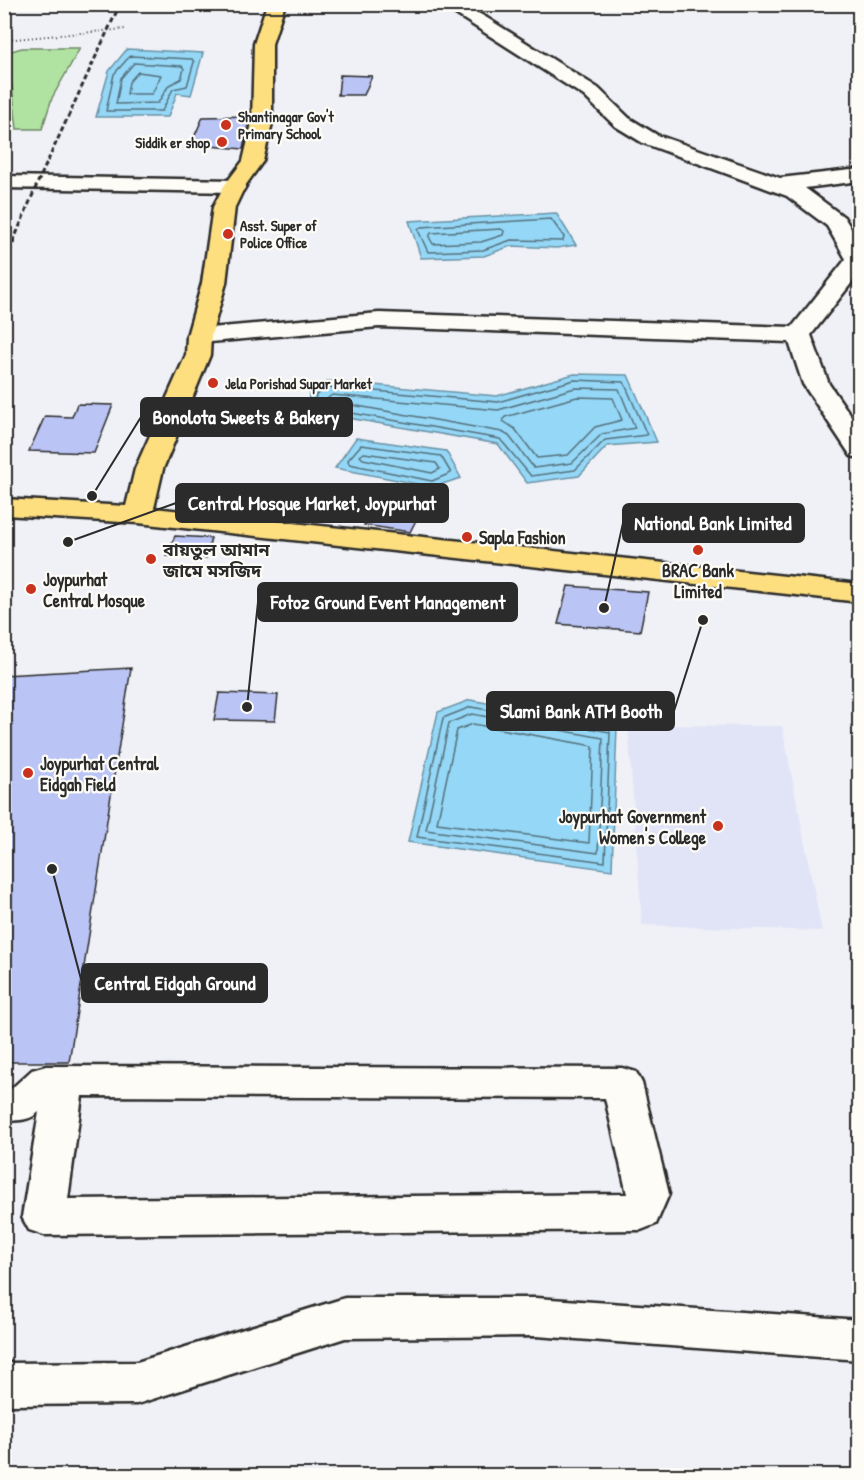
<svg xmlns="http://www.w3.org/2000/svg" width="864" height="1480" viewBox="0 0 864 1480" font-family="'Patrick Hand','Noto Sans Bengali',sans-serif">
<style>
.built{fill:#e0e4f6}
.green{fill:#b0e2a2;stroke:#6e8666;stroke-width:1.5}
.water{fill:#94d7f6;stroke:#6a92a5;stroke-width:1.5}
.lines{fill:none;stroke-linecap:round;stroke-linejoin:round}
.shore{stroke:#55707c;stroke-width:1.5}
.building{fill:#bac4f5;stroke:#2b2b2b;stroke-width:1.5}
.minor-casing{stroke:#2b2b2b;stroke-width:5}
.major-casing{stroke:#2b2b2b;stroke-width:5}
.path{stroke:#2b2b2b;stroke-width:2;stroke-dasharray:1 3;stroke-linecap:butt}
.minor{fill:#fdfcf7;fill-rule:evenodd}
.major{fill:#fedf80;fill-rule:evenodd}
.rail-far1{stroke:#2b2b2b;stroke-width:3;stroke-dasharray:5 3;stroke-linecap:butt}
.rail{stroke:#2b2b2b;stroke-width:4;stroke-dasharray:7 4;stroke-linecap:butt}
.poi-dot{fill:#c8321e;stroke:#fdfcf7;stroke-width:2}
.labels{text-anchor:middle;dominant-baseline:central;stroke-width:4.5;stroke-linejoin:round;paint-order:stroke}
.far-poi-label{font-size:15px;font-weight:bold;fill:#2b2b2b;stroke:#fdfcf7;text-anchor:start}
.poi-label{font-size:18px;font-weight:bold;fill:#2b2b2b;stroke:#fdfcf7;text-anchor:start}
.leader{fill:none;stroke:#2b2b2b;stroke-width:2}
.callout-dot{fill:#2b2b2b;stroke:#fdfcf7;stroke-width:2}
.callout{fill:#2b2b2b;stroke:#2b2b2b;stroke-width:2}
.callout-label{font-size:20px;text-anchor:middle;font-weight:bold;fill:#fff}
</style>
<rect width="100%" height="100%" fill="#f0f1f7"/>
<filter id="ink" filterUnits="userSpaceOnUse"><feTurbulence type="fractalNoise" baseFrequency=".0167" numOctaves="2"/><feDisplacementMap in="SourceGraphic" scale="12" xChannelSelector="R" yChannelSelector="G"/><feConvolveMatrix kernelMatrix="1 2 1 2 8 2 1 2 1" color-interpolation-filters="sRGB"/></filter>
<g filter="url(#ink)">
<path class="built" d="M 628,725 L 782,726 L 822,931 L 642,925 Z"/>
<path class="green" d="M 22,48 L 80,48 L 52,98 L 42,129 L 17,129 L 8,52 Z"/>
<path class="water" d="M 127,49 L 203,53 L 191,95 L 177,93 L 168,117 L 96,117 L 109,71 Z
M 556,213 L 576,245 L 557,248 L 511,246 L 484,256 L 421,258 L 409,221 Z
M 574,374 L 628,375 L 657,442 L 607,446 L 579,476 L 527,483 L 498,444 L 308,411 L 309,392 L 328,381 L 497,396 Z
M 356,438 L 446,451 L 461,478 L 433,487 L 335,468 Z
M 470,700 L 617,726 L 612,870 L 408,842 L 438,712 Z"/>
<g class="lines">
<path class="shore" d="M 130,56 L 192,59 L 194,62 L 187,86 L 173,89 L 162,111 L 106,111 L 114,74 Z
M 134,63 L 182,66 L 184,69 L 181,79 L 169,85 L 158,103 L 116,104 L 121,78 Z
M 138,72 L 161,75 L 152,94 L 127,94 L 129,82 Z
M 551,219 L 564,237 L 563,241 L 511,240 L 483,250 L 428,252 L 418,230 L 421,227 Z
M 501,229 L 504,231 L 503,235 L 481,242 L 433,244 L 429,237 L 431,233 Z
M 574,380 L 624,382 L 647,435 L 605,440 L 575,470 L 531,476 L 500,439 L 317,407 L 314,404 L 316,395 L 330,387 L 498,402 Z
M 575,388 L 619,389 L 635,428 L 602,434 L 572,463 L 534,468 L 509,436 L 502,432 L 330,401 L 328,398 L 332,395 L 498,410 Z
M 577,397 L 613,398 L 622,420 L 595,427 L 568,455 L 537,458 L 515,429 L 503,421 L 505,417 Z
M 361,445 L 441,456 L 451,473 L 432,481 L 349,464 L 348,460 Z
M 364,453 L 436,463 L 440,469 L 432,473 L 363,459 L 360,456 Z
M 471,707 L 610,732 L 605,862 L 417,837 L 443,718 Z
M 472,714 L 603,738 L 598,853 L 426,830 L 449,723 Z
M 473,724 L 593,746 L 589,843 L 437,823 L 457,730 Z"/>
</g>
<path class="building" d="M 340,75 L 372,76 L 364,95 L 338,95 Z
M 250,116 L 243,149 L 199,145 L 200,142 L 192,142 L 203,117 Z
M 77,404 L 113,405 L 94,453 L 29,451 L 45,416 L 72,417 Z
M 387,486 L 432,489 L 410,532 L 364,525 Z
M 175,536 L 211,538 L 206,558 L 166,556 Z
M 568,586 L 648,592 L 640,631 L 558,624 Z
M 131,668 L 69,1062 L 4,1062 L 4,675 Z
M 219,693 L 278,695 L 275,721 L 214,720 Z"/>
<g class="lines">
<defs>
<path id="minor" d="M 440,4 L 462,4 L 487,18 L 598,88 L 629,118 L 657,135 L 780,178 L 860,169 L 860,181 L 805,188 L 844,217 L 860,243 L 860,272 L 811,335 L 829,384 L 860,429 L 860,458 L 851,456 L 803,384 L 789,342 L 379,327 L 199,343 L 190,341 L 187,336 L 190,331 L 199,329 L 379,313 L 792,327 L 846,259 L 827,226 L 787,196 L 643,143 L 615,126 L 584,96 Z
M 4,176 L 235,180 L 243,181 L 246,186 L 243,191 L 235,192 L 4,188 Z
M 46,1066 L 622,1068 L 636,1072 L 642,1083 L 669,1194 L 656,1224 L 641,1230 L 44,1235 L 29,1230 L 22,1217 L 39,1112 C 29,1121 17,1121 4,1120 L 4,1088 L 11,1089 L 32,1070 ZM 82,1096 L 605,1098 L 627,1194 L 68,1199 Z
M 345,1298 L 536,1298 L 860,1320 L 860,1360 L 536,1336 L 345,1338 L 137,1404 L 4,1405 L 4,1363 L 137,1362 Z"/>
<path id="major" d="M 267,4 L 285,4 L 272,44 L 272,123 L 263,161 L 245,186 L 235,207 L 226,283 L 211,336 L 210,355 L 163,469 L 154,508 L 860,584 L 860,602 L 138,523 L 4,515 L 4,499 L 126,506 L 135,469 L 186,355 L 187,336 L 202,283 L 213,207 L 224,186 L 243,161 L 252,123 L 254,44 Z"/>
</defs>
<use href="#minor" class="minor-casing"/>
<use href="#major" class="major-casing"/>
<path class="path" d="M 4,40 L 125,29"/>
<use href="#minor" class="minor"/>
<use href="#major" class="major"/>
<path class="rail-far1" d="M 13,242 L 38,182 L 120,4"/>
<path class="rail" d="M 4,264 L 14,240"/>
</g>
</g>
<g class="poi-dot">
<circle cx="226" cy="125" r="6"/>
<circle cx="222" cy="142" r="6"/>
<circle cx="228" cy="234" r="6"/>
<circle cx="213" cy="383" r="6"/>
<circle cx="467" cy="537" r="6"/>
<circle cx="698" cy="550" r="6"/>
<circle cx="151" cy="559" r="6"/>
<circle cx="31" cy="589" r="6"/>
<circle cx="28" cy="773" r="6"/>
<circle cx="718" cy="826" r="6"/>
</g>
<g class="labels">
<g class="far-poi-label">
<text x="238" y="116">Shantinagar Gov't<tspan x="238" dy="17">Primary School</tspan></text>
<text x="210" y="142" text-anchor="end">Siddik er shop</text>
<text x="240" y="225">Asst. Super of<tspan x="240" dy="17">Police Office</tspan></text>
<text x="225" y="383">Jela Porishad Supar Market</text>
</g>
<g class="poi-label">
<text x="479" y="537">Sapla Fashion</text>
<text x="163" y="549">বায়তুল আমান<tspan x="163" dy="21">জামে মসজিদ</tspan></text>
<text x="698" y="570" text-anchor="middle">BRAC Bank<tspan x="698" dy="21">Limited</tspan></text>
<text x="43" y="579">Joypurhat<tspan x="43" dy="21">Central Mosque</tspan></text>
<text x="40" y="763">Joypurhat Central<tspan x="40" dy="21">Eidgah Field</tspan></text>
<text x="706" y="816" text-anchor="end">Joypurhat Government<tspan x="706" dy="21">Women's College</tspan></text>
</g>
</g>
<path class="leader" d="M92 496L141 417M68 542L176 503M604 608L623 523M247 707L258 602M703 620L674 711M52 869L82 983"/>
<g class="callout-dot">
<circle cx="92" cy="496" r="6"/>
<circle cx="68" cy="542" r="6"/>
<circle cx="604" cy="608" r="6"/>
<circle cx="247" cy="707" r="6"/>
<circle cx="703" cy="620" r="6"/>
<circle cx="52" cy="869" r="6"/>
</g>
<g class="callout">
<rect x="141" y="398" width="211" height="38" rx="6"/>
<rect x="176" y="484" width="272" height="38" rx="6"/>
<rect x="623" y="504" width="181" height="38" rx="6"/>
<rect x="258" y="583" width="259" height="38" rx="6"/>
<rect x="487" y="692" width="187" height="38" rx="6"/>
<rect x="82" y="964" width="185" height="38" rx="6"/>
</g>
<g class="callout-label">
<text x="246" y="424">Bonolota Sweets &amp; Bakery</text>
<text x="312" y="510">Central Mosque Market, Joypurhat</text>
<text x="713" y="530">National Bank Limited</text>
<text x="388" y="609">Fotoz Ground Event Management</text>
<text x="581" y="718">Slami Bank ATM Booth</text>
<text x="175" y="990">Central Eidgah Ground</text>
</g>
<rect width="864" height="1480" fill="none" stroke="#fdfcf7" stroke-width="24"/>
<rect x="12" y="12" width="840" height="1456" fill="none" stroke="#2b2b2b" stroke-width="2" filter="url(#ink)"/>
</svg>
